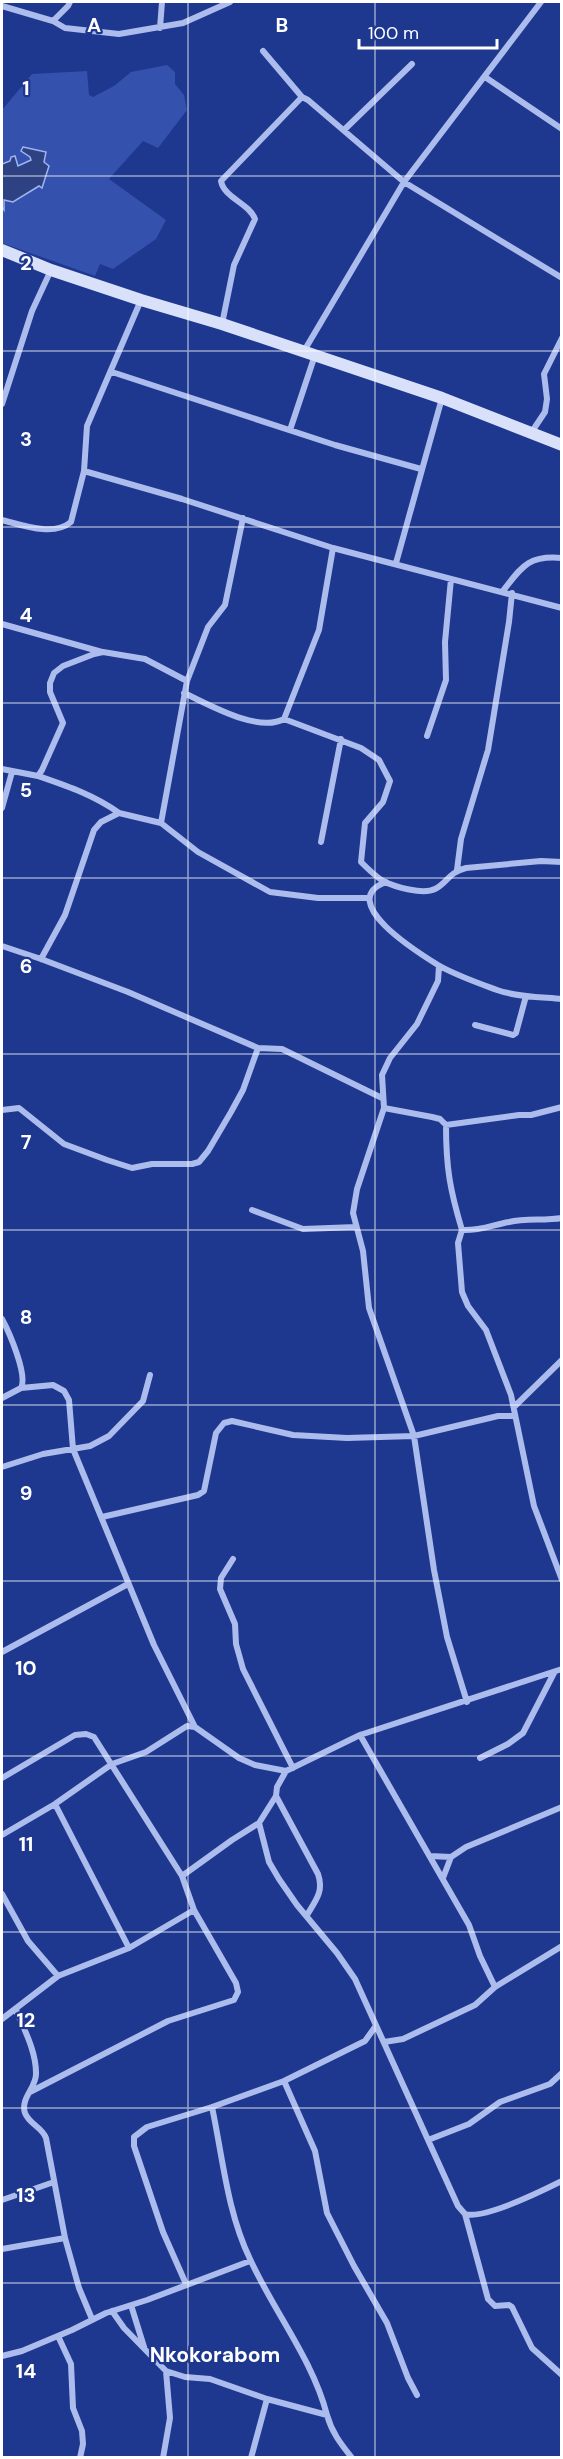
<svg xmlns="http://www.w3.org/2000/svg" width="563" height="2459" viewBox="0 0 563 2459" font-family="'DM Sans',sans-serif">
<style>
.green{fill:#3551ae}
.water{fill:#2e4183;stroke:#a0b4ef;stroke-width:1.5}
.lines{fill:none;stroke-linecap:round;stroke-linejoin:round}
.street{stroke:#acbced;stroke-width:6}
.secondary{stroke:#d9e0fa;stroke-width:12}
.grid{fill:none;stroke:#fff;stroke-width:1.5;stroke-opacity:0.55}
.labels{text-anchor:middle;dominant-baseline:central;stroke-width:4.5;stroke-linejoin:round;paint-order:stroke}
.quarter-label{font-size:21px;font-weight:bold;fill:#fff;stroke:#1e378f}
.grid-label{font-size:20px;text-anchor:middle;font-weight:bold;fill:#fff;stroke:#1e378f;stroke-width:4.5;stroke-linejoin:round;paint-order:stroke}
</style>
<rect width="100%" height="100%" fill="#1e378f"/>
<path class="green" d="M 167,65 L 175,72 L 175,84 L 184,95 L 187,110 L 158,148 L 143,141 L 109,179 L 166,220 L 156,239 L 113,269 L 100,264 L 95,276 L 2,243 L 2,207 L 4,200 L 15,199 L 39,185 L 41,187 L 46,153 L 22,151 L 30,157 L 31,160 L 19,166 L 15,157 L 2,164 L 2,110 L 32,74 L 87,71 L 89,95 L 93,97 L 114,86 L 131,72 Z"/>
<path class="water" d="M 23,147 L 46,152 L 44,162 L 49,166 L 42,188 L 39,186 L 13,202 L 4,200 L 4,210 L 2,207 L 2,164 L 10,161 L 11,157 L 15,156 L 18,166 L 31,160 L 30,157 L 21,151 Z"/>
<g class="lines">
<path class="street" d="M 2,6 L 53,21 L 65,28 L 119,34 L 183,23 L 230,2
M 53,21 L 68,6 L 70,2
M 160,28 L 162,2
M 263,51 L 302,97
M 485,77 L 562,129
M 344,130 L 412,64
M 222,324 L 234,265 L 255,219 C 249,203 224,198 221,181 L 302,97 L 308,100 L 404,182 L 562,278
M 304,351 L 404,182 L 541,2
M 112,372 L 335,445 L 421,469
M 2,404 L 32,311 L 51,270
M 290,430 L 315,355
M 531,433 L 545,412 L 547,399 L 544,374 L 562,338
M 84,471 L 182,499 L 333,548 L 562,608
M 2,520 C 22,525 53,537 71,522 L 84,471 L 87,426 L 141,300
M 396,563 L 442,398
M 502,592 C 522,567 527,555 562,558
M 2,624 L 102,652
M 184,693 C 210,705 258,733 284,719 L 319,630 L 333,548
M 284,719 L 361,748 L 379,760 L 390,781 L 383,802 L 365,823 L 361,862 C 368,869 375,876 383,881 C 395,887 423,895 435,889 C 447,883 449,872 466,868 L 541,861 L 562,862
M 427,736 L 446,680 L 445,642 L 451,579
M 2,769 L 38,776 L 42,770 L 63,723 L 50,692 L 50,683 L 54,673 L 63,666 L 94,654 L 103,652 L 145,659 L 187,681
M 38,776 C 67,786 94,795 119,813
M 2,808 L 12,772
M 161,823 L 187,681 L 208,627 L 225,605 L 243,518
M 321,842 L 341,739
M 457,870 L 461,839 L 488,750 L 509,622 L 512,593
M 386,882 C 335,901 417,952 438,965 C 455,975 478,983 497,990 C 517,997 541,997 562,999
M 2,946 L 41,959 L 128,992 L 258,1048 L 282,1049 L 382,1098
M 41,959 L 65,915 L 94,830 L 101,822 L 119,813 L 161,823 L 198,852 L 270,892 L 318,898 L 368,898
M 439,966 L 438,981 L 417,1024 L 390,1058 L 382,1075 L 384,1108 L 357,1189 L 353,1213 L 363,1251 L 369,1308 L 414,1436 L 434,1570 L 447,1637 L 467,1702
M 475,1025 L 513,1035 L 516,1033 L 526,996
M 384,1108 L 432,1117 L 440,1119 L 446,1125 C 446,1168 450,1190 462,1230
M 2,1110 L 19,1108 L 64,1144 L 107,1160 L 132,1168 L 152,1164 L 192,1164 L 199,1162 L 208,1151 L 231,1112 L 243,1090 L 258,1048
M 446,1125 L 519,1115 L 531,1115 L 562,1107
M 252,1210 L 303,1229 L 356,1227
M 562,1218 C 544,1221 526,1218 509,1222 C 492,1225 480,1231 462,1230 L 458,1243 L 462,1292 L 468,1306 L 486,1330 L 511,1395 L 534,1506 L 562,1580
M 2,1319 C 9,1332 28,1375 21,1388 L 2,1398
M 21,1388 L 53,1385 L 64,1391 L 69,1400 L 73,1449 L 154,1645 L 195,1727
M 514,1407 L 562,1360
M 2,1467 L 43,1454 L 90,1446 L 109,1436 L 143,1401 L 150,1375
M 102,1517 L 198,1495 L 204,1491 L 216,1433 L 224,1423 L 232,1421 L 293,1435 L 347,1438 L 414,1436 L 498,1416 L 515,1416
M 233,1559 L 221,1578 L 220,1589 L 235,1624 L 236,1644 L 243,1669 L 293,1768
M 2,1652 L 128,1584
M 360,1735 L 469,1925 L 480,1956 L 495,1987
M 480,1758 L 508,1744 L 523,1733 L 554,1673
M 2,1778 L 75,1735 L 86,1734 L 94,1737 L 182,1876
M 276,1796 L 318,1874 C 324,1891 316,1900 307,1915
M 55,1804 L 129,1948
M 259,1823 L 269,1862 L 279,1879 L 297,1905 L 337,1953 L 355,1979 L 458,2206 L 465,2214 L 488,2299 L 495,2306 L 509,2305 L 512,2307 L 532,2348 L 562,2375
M 2,1835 L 55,1804 L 112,1764 L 146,1752 L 187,1726 L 195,1727 L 239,1758 L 255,1765 L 286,1771
M 430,1856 L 451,1857 L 466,1847 L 562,1807
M 443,1878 L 451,1857
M 2,1894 L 28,1941 L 58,1976
M 16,2010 C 24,2029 36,2051 36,2073 C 37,2087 20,2098 25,2113 C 29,2124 42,2127 46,2138 L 65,2238 L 79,2288 L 92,2319
M 2,2019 L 58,1976 L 129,1948 L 194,1910 L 182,1876 L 232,1840 L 259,1823 L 276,1796 L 277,1787 L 286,1771 L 360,1735 L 562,1669
M 384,2042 L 403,2039 L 475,2005 L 495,1987 L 562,1946
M 284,2081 L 315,2151 L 327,2213 L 354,2266 L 387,2323 L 408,2378 L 417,2395
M 30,2092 L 168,2021 L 234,2000 L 238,1992 L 236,1983 L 194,1910
M 212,2107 C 223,2159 227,2211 250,2259 C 274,2312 312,2358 327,2415
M 428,2140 L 469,2124 L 500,2102 L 550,2084 L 562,2073
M 2,2200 L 54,2182
M 465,2214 C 484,2220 542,2191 562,2181
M 2,2249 L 65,2238
M 186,2284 L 163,2232 L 134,2146 L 134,2137 L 147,2127 L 212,2107 L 284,2081 L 365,2041 L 375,2027
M 131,2305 L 144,2347
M 112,2311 L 124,2328 L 166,2371 L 185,2377 L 210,2379 L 267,2399 L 327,2415 C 332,2433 341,2444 352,2458
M 58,2336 L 71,2364 L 73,2408 L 82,2431 L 83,2444 L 80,2458
M 2,2356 L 22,2351 L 72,2330 L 106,2313 L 147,2300 L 250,2261
M 163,2458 L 170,2418 L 166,2371
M 251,2458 L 267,2399"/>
<path class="secondary" d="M 2,250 L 51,270 L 141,300 L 222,324 L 442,398 L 562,445"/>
</g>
<path class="grid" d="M 188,2 L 188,2458M 375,2 L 375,2458M 2,176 L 562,176M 2,351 L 562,351M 2,527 L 562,527M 2,703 L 562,703M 2,878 L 562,878M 2,1054 L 562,1054M 2,1230 L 562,1230M 2,1405 L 562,1405M 2,1581 L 562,1581M 2,1756 L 562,1756M 2,1932 L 562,1932M 2,2108 L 562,2108M 2,2283 L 562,2283"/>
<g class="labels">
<g class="quarter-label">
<text x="215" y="2355">Nkokorabom</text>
</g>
</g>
<g class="grid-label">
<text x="94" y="32">A</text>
<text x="282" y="32">B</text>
<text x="26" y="95">1</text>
<text x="26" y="270">2</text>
<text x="26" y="446">3</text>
<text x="26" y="622">4</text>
<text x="26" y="797">5</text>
<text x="26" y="973">6</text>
<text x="26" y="1149">7</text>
<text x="26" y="1324">8</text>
<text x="26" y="1500">9</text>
<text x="26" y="1675">10</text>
<text x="26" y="1851">11</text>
<text x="26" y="2027">12</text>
<text x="26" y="2202">13</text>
<text x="26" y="2378">14</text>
</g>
<rect width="563" height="2459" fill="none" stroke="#ffffff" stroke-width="6"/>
<path d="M359 39v9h138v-9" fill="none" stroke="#ffffff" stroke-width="3"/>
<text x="368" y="39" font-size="18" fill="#ffffff" stroke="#1e378f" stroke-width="4.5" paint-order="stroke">100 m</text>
</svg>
